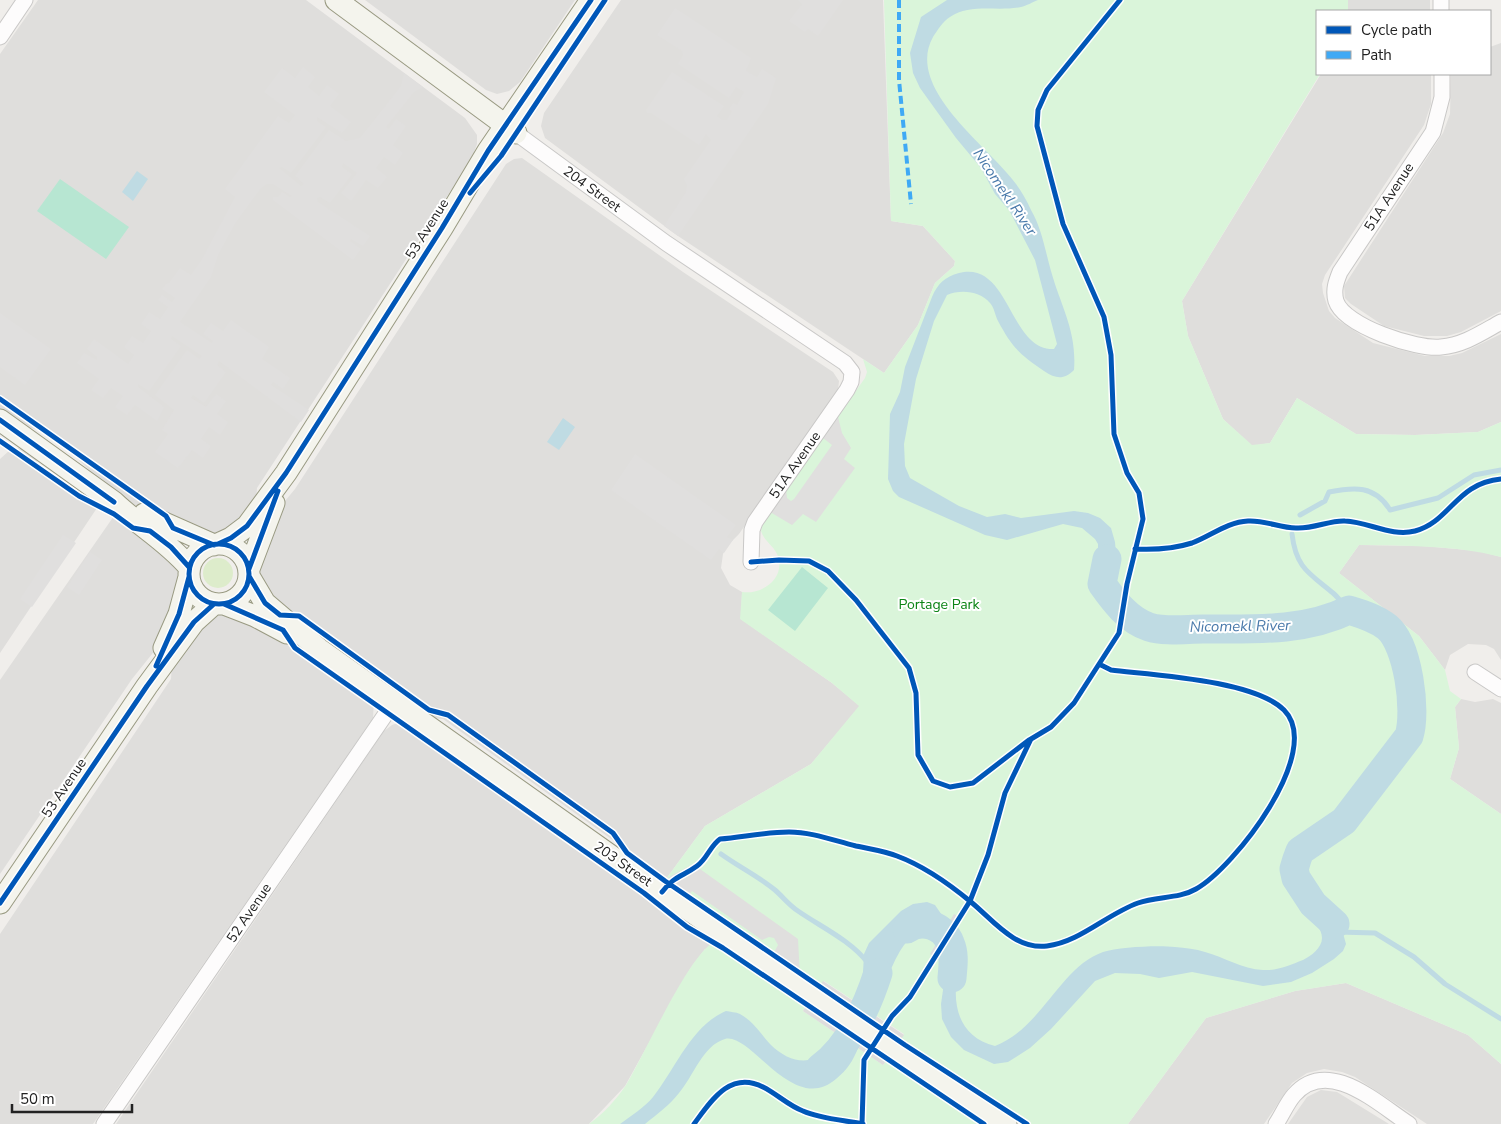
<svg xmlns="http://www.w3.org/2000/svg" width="1501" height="1124" viewBox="0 0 1501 1124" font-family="'Nunito Sans',sans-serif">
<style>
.residential{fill:#dfdedc}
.grass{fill:#ddeccb}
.park{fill:#daf5da}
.pitch{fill:#b7e6d2}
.parking{fill:#e0dfde}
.water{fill:#bfdbe3}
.pier{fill:#dedddd}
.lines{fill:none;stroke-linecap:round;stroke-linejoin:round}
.stream{stroke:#bfdbe3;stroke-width:5}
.river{stroke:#bfdbe3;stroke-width:29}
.street-casing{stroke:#c9c8c7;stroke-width:17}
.secondary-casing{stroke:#999a82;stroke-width:23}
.street{stroke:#fdfcfc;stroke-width:15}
.secondary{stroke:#f4f4ed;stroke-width:21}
.quiet{stroke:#3fa9f5;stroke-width:4;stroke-dasharray:8 4;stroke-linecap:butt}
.cycleway-casing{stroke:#fff;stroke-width:8}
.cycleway{stroke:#0057b8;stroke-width:5}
.labels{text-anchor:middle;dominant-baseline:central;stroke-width:4;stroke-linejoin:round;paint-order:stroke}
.street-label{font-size:14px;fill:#222;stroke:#fff}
.park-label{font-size:14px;fill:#0c8416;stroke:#fff}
.water-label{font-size:15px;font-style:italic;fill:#4a7aab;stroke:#fff}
</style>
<rect width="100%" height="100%" fill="#f0eeeb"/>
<path class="residential" d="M 38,0 L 306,0 L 465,118 L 477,135 L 477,144 L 472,158 L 257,488 L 256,502 L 246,519 L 212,536 L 138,507 L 126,499 L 99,480 L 73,454 L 41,431 L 21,425 L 0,411 L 0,54 Z
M 365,0 L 575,0 L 520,82 L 509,91 L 497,94 L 486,90 Z
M 621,0 L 883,0 L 891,221 L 923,226 L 955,261 L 954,266 L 935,283 L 918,325 L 884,373 L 678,236 L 545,138 L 541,126 L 544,113 Z
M 1348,0 L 1430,0 L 1430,11 L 1348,11 Z
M 1501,43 L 1501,311 L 1461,332 L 1447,336 L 1424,336 L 1384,326 L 1351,304 L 1345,298 L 1344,286 L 1443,133 L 1450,114 L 1451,74 L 1490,74 L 1490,47 Z
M 1321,74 L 1431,74 L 1431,104 L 1424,125 L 1325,275 L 1322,284 L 1323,293 L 1329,311 L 1335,318 L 1373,343 L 1425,356 L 1449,356 L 1462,353 L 1501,334 L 1501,422 L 1478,432 L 1415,435 L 1356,434 L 1297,398 L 1270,443 L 1252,446 L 1223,419 L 1188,336 L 1182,301 Z
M 522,158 L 683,272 L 833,372 L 839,381 L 838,390 L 835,395 L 739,534 L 727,546 L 723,554 L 721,568 L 730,585 L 742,592 L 741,619 L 832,683 L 860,706 L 811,764 L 705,826 L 663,883 L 620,852 L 614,841 L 443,719 L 432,718 L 274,606 L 258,569 L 280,507 L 295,489 L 506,164 L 514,159 Z
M 17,448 L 25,449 L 34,456 L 38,463 L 81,495 L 89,496 L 101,502 L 0,653 L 0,459 L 10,450 Z
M 116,513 L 180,571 L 160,644 L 132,679 L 0,874 L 0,680 Z
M 1359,545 L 1423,546 L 1479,551 L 1501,557 L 1501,660 L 1494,649 L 1486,645 L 1468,644 L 1450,655 L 1445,670 L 1419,636 L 1339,573 Z
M 225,613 L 271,629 L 309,651 L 374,699 L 373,718 L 93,1124 L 0,1124 L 0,934 L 171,679 L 172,663 L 195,629 L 217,614 Z
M 1461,699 L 1475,702 L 1493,699 L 1501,703 L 1501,814 L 1450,779 L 1459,748 L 1455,707 Z
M 403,721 L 723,944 L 705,949 L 690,969 L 625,1086 L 589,1124 L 116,1124 L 384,731 L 392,725 Z
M 1346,983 L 1468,1035 L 1501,1064 L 1501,1124 L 1427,1124 L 1355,1077 L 1342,1072 L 1324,1069 L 1307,1073 L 1292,1083 L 1264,1124 L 1128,1124 L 1206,1018 L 1295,991 Z
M 1321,1090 L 1337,1092 L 1389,1124 L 1288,1124 L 1307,1097 Z"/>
<path class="grass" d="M203 573a15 15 0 1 1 30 0a15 15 0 1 1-30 0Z"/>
<path class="park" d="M 884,0 L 1348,0 L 1348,11 L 1317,11 L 1317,74 L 1320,74 L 1182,301 L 1188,336 L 1223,419 L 1252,445 L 1270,443 L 1297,398 L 1356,434 L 1415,435 L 1478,432 L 1501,422 L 1501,557 C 1455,545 1407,546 1359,545 L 1339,573 L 1419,636 L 1445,670 L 1450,691 L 1461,699 L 1455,707 L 1459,748 L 1450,779 L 1501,814 L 1501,1064 L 1468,1035 L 1346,983 L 1295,991 L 1206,1018 L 1128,1124 L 1022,1124 L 898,1043 L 904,1034 L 824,981 L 818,989 L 663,883 L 705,826 L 811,764 L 859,706 L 832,683 L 740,619 L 742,592 C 763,595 787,577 777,554 C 773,545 764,541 761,531 L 763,522 L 865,378 L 867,372 L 863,359 L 884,373 L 918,325 L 935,283 L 954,266 L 955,261 L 923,226 L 891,221 Z
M 715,942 L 723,944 L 808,1003 L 803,1011 L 883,1065 L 889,1057 L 992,1124 L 589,1124 C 602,1115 617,1099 626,1085 C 643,1058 690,951 715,942 Z"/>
<path class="pitch" d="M 60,179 L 129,227 L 106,259 L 37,211 Z
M 802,567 L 828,588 L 795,631 L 768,610 Z"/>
<path class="parking" d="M 798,0 L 843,0 L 818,36 L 808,29 L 805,32 L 789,21 L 802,4 Z
M 675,8 L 751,58 L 746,71 L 757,77 L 762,69 L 776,78 L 768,104 L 678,236 L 664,226 L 686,192 L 687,185 L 684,179 L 711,140 L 706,134 L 699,145 L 651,113 L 647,113 L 646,110 L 672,72 L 724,106 L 717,116 L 722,120 L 727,120 L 732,111 L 729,109 L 733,103 L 737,105 L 744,92 L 736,87 L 729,98 L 678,64 L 683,55 L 682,51 L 657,35 Z
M 303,67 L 315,77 L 308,87 L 319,96 L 327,85 L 339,94 L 330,106 L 351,122 L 342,133 L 317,117 L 317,121 L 326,127 L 291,173 L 282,167 L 279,168 L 301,186 L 304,184 L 295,176 L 329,130 L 346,141 L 360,138 L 401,86 L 404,73 L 423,87 L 414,92 L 386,127 L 389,129 L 396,119 L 406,126 L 393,145 L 403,153 L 395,165 L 384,157 L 376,168 L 387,177 L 378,188 L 366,180 L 351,201 L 341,193 L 357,173 L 343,163 L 342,167 L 352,174 L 330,203 L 320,197 L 317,198 L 318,202 L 370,236 L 363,246 L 351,239 L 350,241 L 361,249 L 353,260 L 273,200 L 273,197 L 278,197 L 282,192 L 290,197 L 292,196 L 273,184 L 267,184 L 261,188 L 236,222 L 218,255 L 211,277 L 180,322 L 212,343 L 213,341 L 203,334 L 211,323 L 223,331 L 231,320 L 269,347 L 262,359 L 290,378 L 283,389 L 273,382 L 271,385 L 309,410 L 301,422 L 219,361 L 217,365 L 226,372 L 204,403 L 193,395 L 191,398 L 206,407 L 216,394 L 226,401 L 217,414 L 228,422 L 220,435 L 209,427 L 201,439 L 211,446 L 203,458 L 192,450 L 178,468 L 155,452 L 168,434 L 162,430 L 174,410 L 155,395 L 187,350 L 199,359 L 202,356 L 172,336 L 171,339 L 181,346 L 149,391 L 138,384 L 138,387 L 164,407 L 157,421 L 135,405 L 127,415 L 115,407 L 123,396 L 111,388 L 103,398 L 91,390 L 99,379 L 77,363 L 84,353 L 97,360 L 97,357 L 87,349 L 94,339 L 128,364 L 134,355 L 124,347 L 132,336 L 143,343 L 151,331 L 141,324 L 149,312 L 160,319 L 168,307 L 158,300 L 162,295 L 172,302 L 175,298 L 162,289 L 166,284 L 169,283 L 180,268 L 191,275 L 201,261 L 235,197 L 225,189 L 278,116 L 289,123 L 295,115 L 264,92 L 282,68 L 295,78 Z
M 0,313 L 51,349 L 25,385 L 0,367 Z
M 838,417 L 842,433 L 851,448 L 844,459 L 855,468 L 816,522 L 803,514 L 792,525 L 770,512 L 786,489 L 787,498 L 791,501 L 794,499 L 832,445 L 823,438 Z
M 635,454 L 736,525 L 727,537 L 733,540 L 724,553 L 719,549 L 711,560 L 611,490 Z
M 63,535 L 76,543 L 32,607 L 20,599 Z
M 90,552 L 102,560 L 79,595 L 67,587 Z
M 693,864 L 798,939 L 800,977 L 771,958 L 778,945 L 774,938 L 769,937 L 762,940 L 692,891 L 686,899 L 663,883 L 671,876 Z"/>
<path class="water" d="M 947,0 L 1038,0 C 1033,2 1026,6 1021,7 C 998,12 970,3 950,17 C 943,21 937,31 933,37 C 904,89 991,148 1016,184 C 1022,192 1027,201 1031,210 C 1042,229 1045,250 1051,271 C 1061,307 1077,331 1074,370 C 1064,380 1056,379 1044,371 C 1019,354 1012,347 998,321 C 995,315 994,307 990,303 C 980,291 961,289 947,295 L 934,321 L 916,379 L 904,444 L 905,466 L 910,478 L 959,506 L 987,517 L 1005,514 L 1021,518 L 1074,511 L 1088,513 L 1100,518 L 1111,528 L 1115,542 L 1116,554 L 1106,580 L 1111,592 L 1103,605 L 1092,582 L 1098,563 L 1098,544 L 1095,539 L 1082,528 L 1063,524 L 1007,540 L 985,535 L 899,497 L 893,491 L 888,479 L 890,414 L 900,392 L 905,367 L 932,297 C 938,283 945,277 959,273 C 1010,260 1009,351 1054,349 L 1057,344 L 1035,260 L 1009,210 L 995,194 L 981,168 L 956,138 L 920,88 L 913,73 L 910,53 L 921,17 Z
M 137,171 L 148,179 L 133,201 L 122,192 Z
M 563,418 L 575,427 L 559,450 L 547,442 Z
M 1318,890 L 1325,905 L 1341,926 L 1346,944 L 1343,951 L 1334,959 L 1312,973 L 1291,982 L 1263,986 L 1192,972 L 1159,978 L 1140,974 L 1115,973 L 1095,981 L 1051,1029 L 1030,1048 L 1008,1062 L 994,1064 L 964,1050 L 951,1037 L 942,1019 L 941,1004 L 947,962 L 945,948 L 954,932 C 956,941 960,951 960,959 C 960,969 957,978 956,987 C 954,1016 966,1039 995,1046 C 1042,1028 1060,967 1103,952 C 1119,947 1158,945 1175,947 C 1185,948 1196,949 1205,952 C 1224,957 1242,969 1263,970 C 1277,971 1290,965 1303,960 C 1311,956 1322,948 1322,938 C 1322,929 1314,922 1311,914 C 1308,908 1308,903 1306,896 Z
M 927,902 L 935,905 L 948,924 L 938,941 C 903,906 884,996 873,1014 L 856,1003 L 862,990 L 864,954 L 869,943 L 901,911 L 913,904 Z
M 726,1011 C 730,1012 736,1012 740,1014 C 753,1021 761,1034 770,1044 C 795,1069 822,1065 840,1036 L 858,1048 C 853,1061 847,1070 836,1079 C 793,1116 751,1032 725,1039 C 703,1045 693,1077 679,1093 C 670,1105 657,1114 645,1124 L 620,1124 C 631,1116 645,1107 653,1097 C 676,1068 691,1026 726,1011 Z"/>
<path class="pier" d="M 954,914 L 962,919 L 938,958 L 930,954 Z
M 823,981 L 904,1035 L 883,1065 L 803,1011 Z"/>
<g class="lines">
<path class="stream" d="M 1300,515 L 1325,501 L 1329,492 C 1354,487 1375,485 1390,510 L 1438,498 L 1474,475 L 1501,470
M 1292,534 C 1296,568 1309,573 1333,593 C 1339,598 1343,605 1349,610
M 721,854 C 739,867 758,876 775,890 C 783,897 789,905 798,911 C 821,927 850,940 868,963
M 1338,932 L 1375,933 L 1414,957 L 1445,984 L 1501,1019"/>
<path class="river" d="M 1107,559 L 1102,584 C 1114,601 1128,620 1149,627 C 1165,632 1186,629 1203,629 C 1252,629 1304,632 1349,610 C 1362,614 1376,618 1387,627 C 1408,644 1417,711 1409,736 L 1344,821 L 1300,851 L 1297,859 L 1294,869 L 1296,878 L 1313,904 L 1335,924
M 907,929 C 922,918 944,926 950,943 C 955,954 953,966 952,978
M 820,1068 C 850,1046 867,1007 878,973"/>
<defs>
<path id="street" d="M 1441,0 L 1441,11
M 0,37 L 25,0
M 1442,74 L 1442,97 L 1433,132 L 1340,272 C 1336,282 1333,290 1336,301 C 1344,326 1417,350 1441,347 C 1464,345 1481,333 1501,322
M 516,133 L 666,243 L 845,363 L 852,372 L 851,382 L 847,390 L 755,522 L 752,530 L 751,562
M 1475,672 L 1501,689
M 104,1124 L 394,702
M 1276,1124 C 1282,1115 1287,1103 1294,1095 C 1328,1056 1378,1104 1409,1124"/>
<path id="secondary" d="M 336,0 L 516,133
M 0,420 L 114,502 C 138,525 167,541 189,567
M 144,514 L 214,545
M 218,544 L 231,538 L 247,526 L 286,473 L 442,228 L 488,151 L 591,0
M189 574a30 30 0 1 1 60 0a30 30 0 1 1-60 0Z
M 249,569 L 274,503
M 249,576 L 265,603 L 319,649 L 645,880 L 893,1050 L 1006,1124
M 224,604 L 255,616 L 287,633
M 164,648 L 179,614 L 189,577
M 0,903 L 147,686 L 194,622 L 214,604"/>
</defs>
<use href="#street" class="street-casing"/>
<use href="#secondary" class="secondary-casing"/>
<use href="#street" class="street"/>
<use href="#secondary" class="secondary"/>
<path class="quiet" d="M 899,0 L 899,80 L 911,204"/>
<defs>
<path id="cycleway" d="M 470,193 L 501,156 L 605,0
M 0,399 L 166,516 L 173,528 L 214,545
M 0,420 L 114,502
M 0,441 L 79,496 L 114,514 L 133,528 L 150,531 L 171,547 L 189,567
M 218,544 L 231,538 L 247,526 L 286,473 L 442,228 L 488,151 L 591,0
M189 574a30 30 0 1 1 60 0a30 30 0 1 1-60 0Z
M 1135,549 C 1154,550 1173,549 1192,543 C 1211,536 1227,522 1248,521 C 1265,520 1280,528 1296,528 C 1314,529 1330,520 1345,521 C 1369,522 1391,537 1415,531 C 1450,522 1456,483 1501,479
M 751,562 L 779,560 L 809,561 L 828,571 L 856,600 L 909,668 L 916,693 L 918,755 L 933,781 L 950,787 L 973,783 L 1029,740
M 249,569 L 278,491
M 249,576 L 265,603 L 280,615 L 299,616 L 429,710 L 448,715 L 613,833 L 627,853 L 665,881 L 905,1045 L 1027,1124
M 224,604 L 283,630 L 295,648 L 644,893 L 687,927 L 723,948 L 984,1124
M 156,666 L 179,614 L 189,577
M 662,892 C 674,876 682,877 697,866 C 707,859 710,846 720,839 C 743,837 766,832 789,832 C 812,832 835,841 856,846 C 870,849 884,851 897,856 C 924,866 948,883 971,902 C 993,920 1015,950 1047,946 C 1080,942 1107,914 1138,903 C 1157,896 1179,899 1196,889 C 1234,868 1325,751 1284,710 C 1254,680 1153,675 1111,670 L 1099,664
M 0,903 L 147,686 L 194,622 L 214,604
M 694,1124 C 711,1101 730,1070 763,1087 C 777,1094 789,1106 803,1111 C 821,1119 844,1120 863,1124
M 862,1124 L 864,1060 L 892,1016 L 910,997 L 970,901 L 988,855 L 1005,793 L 1031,739 L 1051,727 L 1074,703 L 1119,633 L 1127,584 L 1143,519 L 1139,493 L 1127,473 L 1114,434 L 1111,355 L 1104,317 L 1063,224 L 1037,126 L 1038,110 L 1047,90 L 1120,0"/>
</defs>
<use href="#cycleway" class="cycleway-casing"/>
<use href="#cycleway" class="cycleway"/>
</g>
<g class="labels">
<g class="street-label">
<text transform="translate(592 189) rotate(36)">204 Street</text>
<text transform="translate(1389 197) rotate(-57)">51A Avenue</text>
<text transform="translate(427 229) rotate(-58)">53 Avenue</text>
<text transform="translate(795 465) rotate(-55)">51A Avenue</text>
<text transform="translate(64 788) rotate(-56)">53 Avenue</text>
<text transform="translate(623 864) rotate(35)">203 Street</text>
<text transform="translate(249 913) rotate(-56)">52 Avenue</text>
</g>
<g class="park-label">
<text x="939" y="604">Portage Park</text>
</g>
<g class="water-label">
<text transform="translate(1005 192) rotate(56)">Nicomekl River</text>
<text transform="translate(1240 626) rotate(-1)">Nicomekl River</text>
</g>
</g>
<rect x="1316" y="10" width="175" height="65" fill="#ffffff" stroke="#a7a7a7"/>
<rect x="1326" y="26" width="25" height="8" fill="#0057b8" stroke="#a7a7a7"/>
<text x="1361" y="35" font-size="15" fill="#222222">Cycle path</text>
<rect x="1326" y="51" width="25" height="8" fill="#3fa9f5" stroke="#a7a7a7"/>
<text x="1361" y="60" font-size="15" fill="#222222">Path</text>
<path d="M12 1104v8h120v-8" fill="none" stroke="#222222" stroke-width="2.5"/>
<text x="20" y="1104" font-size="15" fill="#222222" stroke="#ffffff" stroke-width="4" paint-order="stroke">50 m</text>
</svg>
